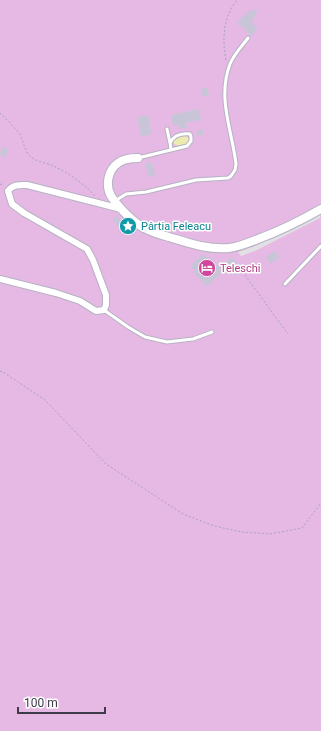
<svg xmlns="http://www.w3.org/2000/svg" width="321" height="731" viewBox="0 0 321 731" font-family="Roboto,sans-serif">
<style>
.green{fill:#e6b9e4}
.parking{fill:#e1e0e4}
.water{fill:#ececae}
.building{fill:#c9c5d9}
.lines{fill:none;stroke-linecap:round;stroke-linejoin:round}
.service-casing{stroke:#b6b2c3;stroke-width:5}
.minor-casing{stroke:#b6b2c3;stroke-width:8}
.tertiary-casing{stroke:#b6b2c3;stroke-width:10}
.path{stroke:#a9a1c1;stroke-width:1;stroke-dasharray:2 2;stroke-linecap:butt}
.service{stroke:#fff;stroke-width:3}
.minor{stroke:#fff;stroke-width:6}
.tertiary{stroke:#fff;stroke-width:8}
.labels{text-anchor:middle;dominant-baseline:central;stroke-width:3;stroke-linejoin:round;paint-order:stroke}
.culture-label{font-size:11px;fill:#0d838f;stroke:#fff;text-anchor:start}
.hotel-label{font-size:11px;fill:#b23c85;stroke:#fff;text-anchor:start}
</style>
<rect width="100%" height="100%" fill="#efecf5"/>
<path class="green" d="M 0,0 L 321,0 L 321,731 L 0,731 Z"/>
<path class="parking" d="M 321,213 L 320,218 L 257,250 L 241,256 L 238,252 L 255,246 Z"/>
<path class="water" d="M 185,136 L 188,137 C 191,145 180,148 174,144 C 173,138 180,137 185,136 Z"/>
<path class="building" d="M 258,9 L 252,23 L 258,29 L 251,36 L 237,22 L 249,11 Z
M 207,87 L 209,95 L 203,97 L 201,89 Z
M 199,109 L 201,120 L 186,123 L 187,128 L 179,129 L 178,125 L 173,126 L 171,115 Z
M 148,115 L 152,134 L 141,137 L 137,117 Z
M 202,129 L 204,135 L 198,136 L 196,131 Z
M 1,147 L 8,148 L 6,157 L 0,156 Z
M 152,162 L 155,176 L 149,177 L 145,164 Z
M 117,216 L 123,223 L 119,227 L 112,220 Z
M 275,251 L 280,257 L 271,264 L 265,257 Z
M 203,254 L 208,259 L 210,257 L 220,267 L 232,257 L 243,270 L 235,276 L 227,267 L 207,287 L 193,272 L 195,271 L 190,266 Z"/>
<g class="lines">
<defs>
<path id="service" d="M 167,129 L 170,143
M 138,158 L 187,146 L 191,141 L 191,137 L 190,134 C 181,133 174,135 170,143 L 171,149
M 115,201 L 126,194 L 146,192 L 196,180 L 228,178 L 231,176 L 235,170 L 236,164 C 232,130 217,98 230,64 C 234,54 242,46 248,38
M 285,284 L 321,246
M 104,310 L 128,327 L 145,337 L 167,342 L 193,339 L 212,332"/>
<path id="minor" d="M 0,279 L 56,293 L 80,301 L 96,311 L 104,310 L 106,305 L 106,295 L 93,260 L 87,249 L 24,213 L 12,204 L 8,191 C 13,184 20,185 27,185 L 98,203 L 121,209"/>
<path id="tertiary" d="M 138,158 C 131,158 123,159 118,163 C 108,170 105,185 111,196 C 118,207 133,222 144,228 C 152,232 161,235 169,237 C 189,243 208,250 229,248 C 239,247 248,243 258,239 C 280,231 300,221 321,209"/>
</defs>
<use href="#service" class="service-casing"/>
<use href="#minor" class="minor-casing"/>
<use href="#tertiary" class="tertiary-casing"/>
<path class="path" d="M 226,60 C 222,39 223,17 237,0
M 0,113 C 6,119 13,126 19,133 C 25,142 23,153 34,159 C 39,162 46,163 51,165 C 68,172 84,184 96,197
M 0,184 L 4,185
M 245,275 L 288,334
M 0,371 L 3,372 L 45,400 L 106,464 L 183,514 L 214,526 L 242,532 L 270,534 L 302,528 L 321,503"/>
<use href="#service" class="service"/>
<use href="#minor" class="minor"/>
<use href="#tertiary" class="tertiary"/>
</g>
<defs>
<symbol id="sight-disc" viewBox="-11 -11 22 22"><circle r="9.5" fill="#0f9aa8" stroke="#fff"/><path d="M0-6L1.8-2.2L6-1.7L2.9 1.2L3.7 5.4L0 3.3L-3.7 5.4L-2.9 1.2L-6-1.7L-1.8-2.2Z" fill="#fff"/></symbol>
<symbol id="hotel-disc" viewBox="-11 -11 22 22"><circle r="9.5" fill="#d1479c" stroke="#fff"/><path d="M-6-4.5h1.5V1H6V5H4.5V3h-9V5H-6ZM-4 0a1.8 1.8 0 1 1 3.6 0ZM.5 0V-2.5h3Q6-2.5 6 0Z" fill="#fff"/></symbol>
</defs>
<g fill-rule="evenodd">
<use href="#sight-disc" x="118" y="216" width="20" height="20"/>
<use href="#hotel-disc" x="197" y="258" width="20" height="20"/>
</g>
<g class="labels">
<g class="culture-label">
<text x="141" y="226">Pârtia Feleacu</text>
</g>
<g class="hotel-label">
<text x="220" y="268">Teleschi</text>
</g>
</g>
<path d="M18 707v6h87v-6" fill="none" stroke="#3d3a49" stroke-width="2"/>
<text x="24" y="707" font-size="12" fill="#3d3a49" stroke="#ffffff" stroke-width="3" paint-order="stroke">100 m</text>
</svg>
